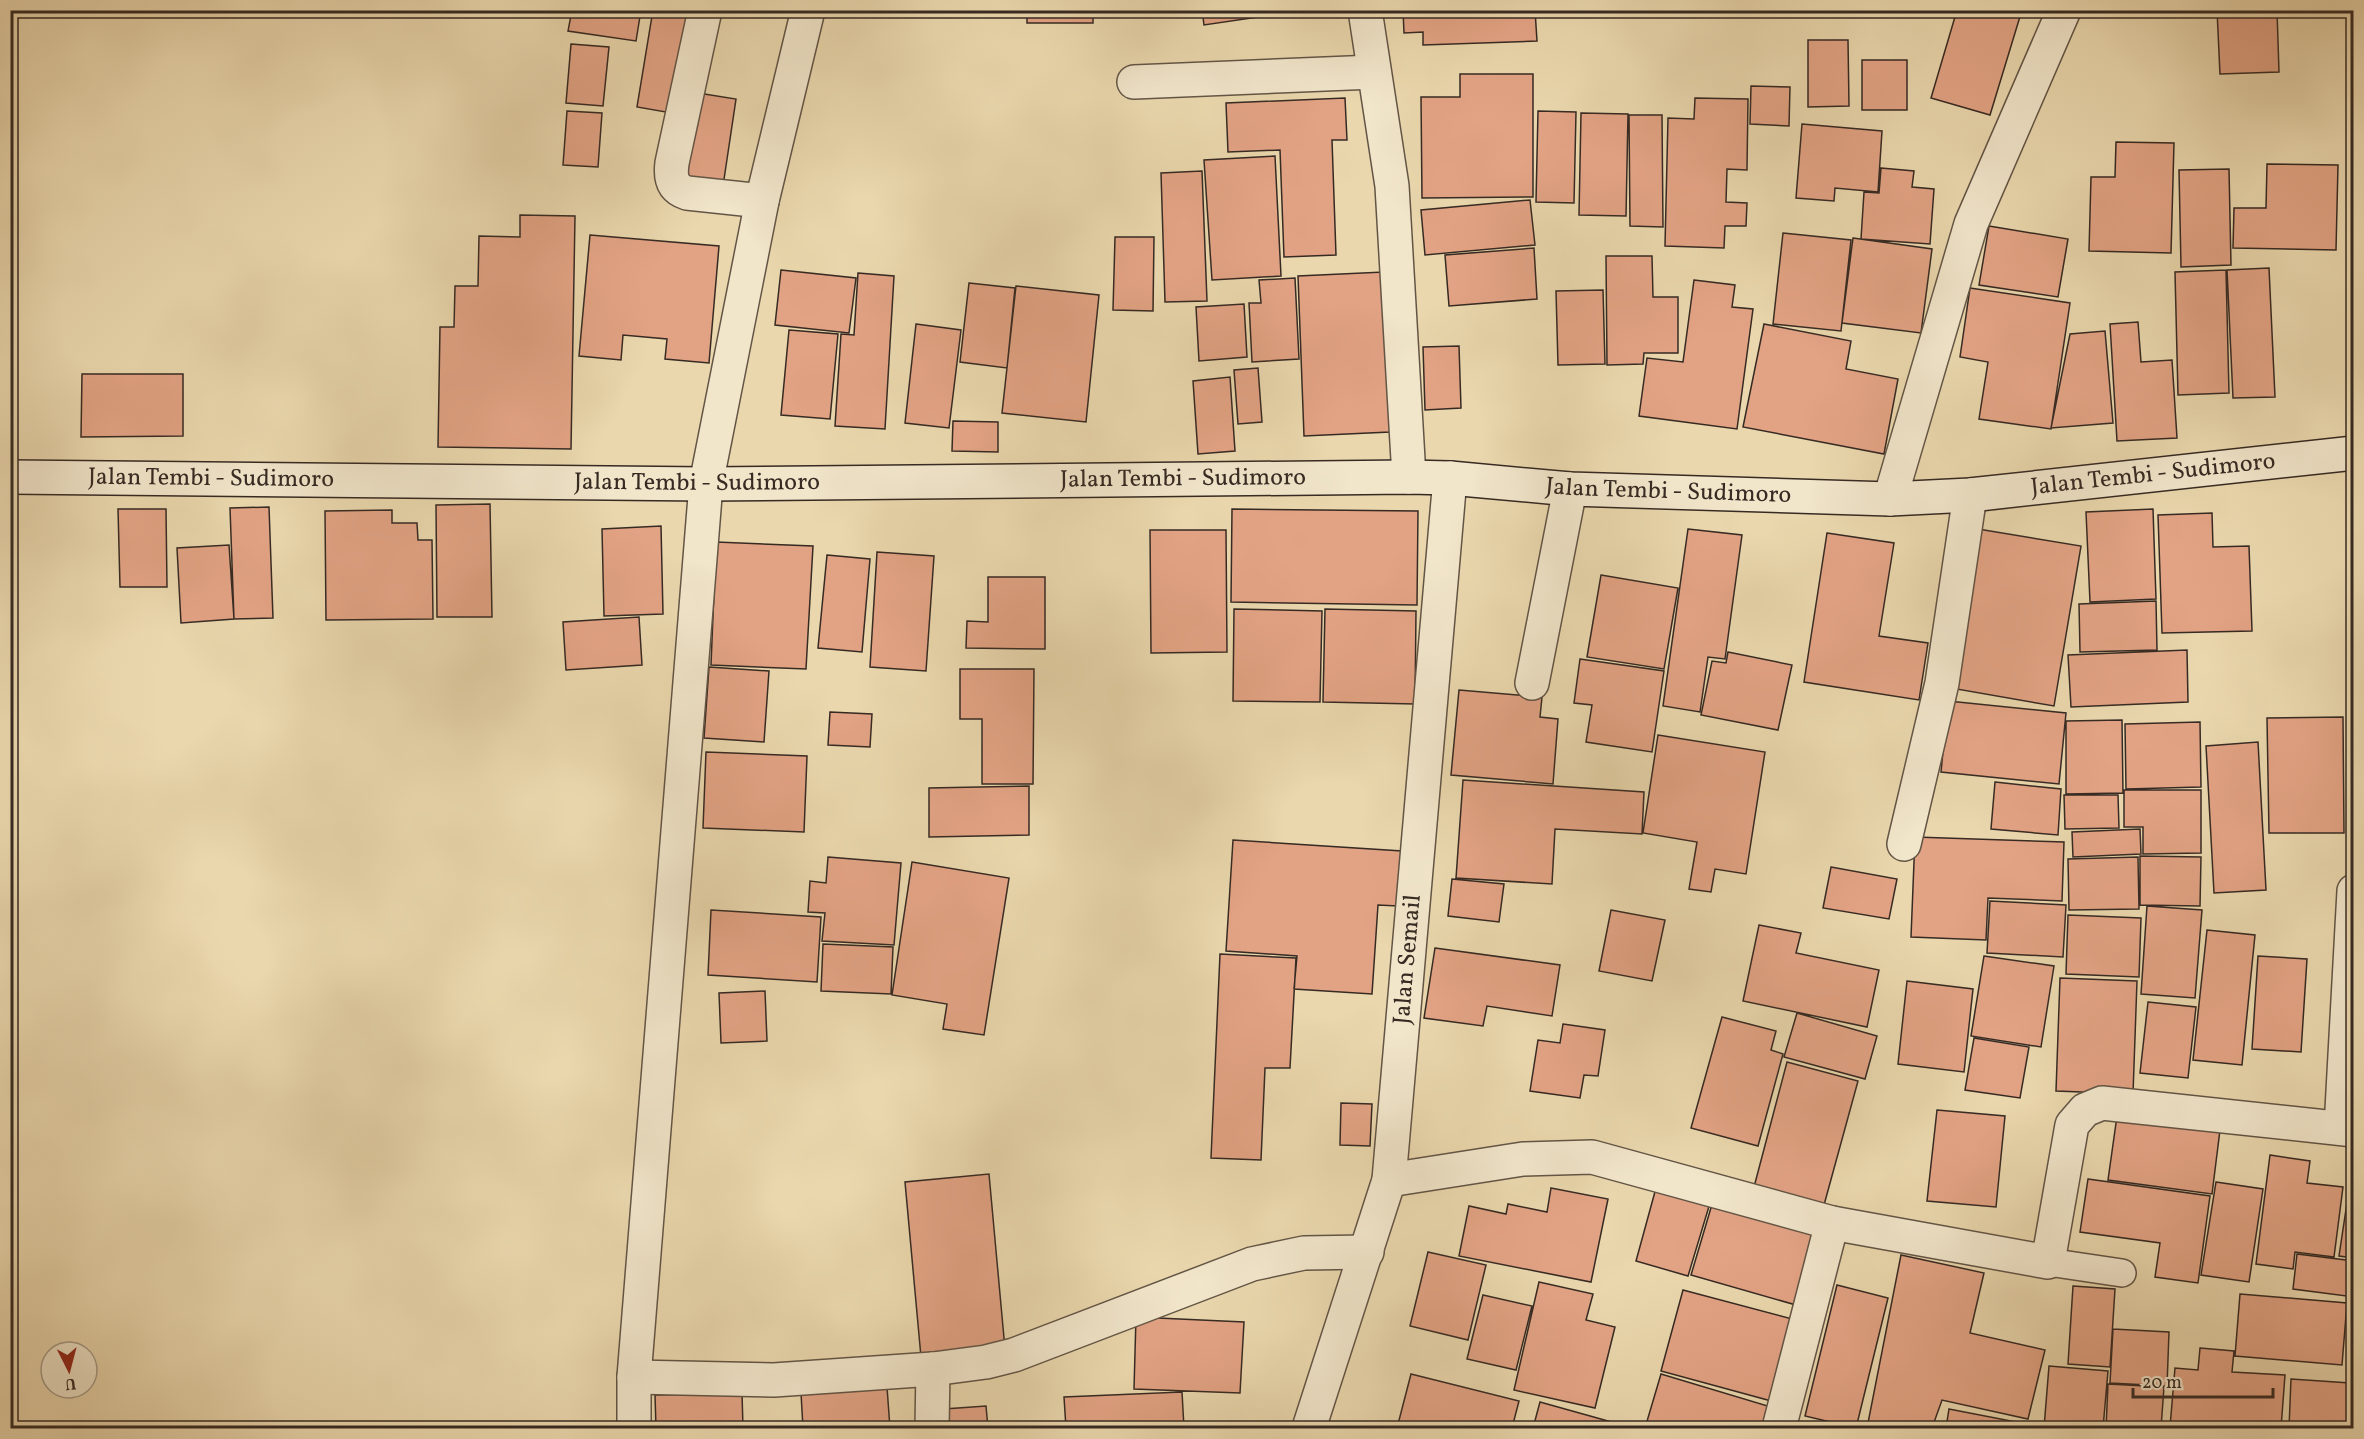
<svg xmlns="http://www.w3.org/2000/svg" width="2364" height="1439" viewBox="0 0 2364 1439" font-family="Vollkorn,serif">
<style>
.building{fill:#e2a384;stroke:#362a23;stroke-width:1.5}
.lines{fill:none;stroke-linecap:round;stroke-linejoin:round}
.service-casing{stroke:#635546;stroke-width:30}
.minor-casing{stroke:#635546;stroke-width:36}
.tertiary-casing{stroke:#635546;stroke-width:36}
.secondary-casing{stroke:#362a23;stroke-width:36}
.service{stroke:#f1e5ca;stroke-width:27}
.minor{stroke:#f1e5ca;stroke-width:33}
.tertiary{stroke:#f1e5ca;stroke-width:33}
.secondary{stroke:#f1e5ca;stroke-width:33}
.labels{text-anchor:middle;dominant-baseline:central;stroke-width:4.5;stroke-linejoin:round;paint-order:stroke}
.street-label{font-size:24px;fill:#362a23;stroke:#f1e5ca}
</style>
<rect width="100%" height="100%" fill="#ead7ad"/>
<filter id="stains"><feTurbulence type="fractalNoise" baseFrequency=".00333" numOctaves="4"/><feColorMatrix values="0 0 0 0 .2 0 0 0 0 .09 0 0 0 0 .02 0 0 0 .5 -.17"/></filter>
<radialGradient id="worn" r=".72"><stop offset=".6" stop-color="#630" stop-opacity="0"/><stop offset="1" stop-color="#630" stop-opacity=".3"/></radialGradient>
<path class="building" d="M 572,10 L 641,10 L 636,41 L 568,31 Z
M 653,10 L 693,10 L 677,114 L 637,107 Z
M 1027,10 L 1093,10 L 1093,23 L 1027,23 Z
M 1202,10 L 1306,10 L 1204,25 Z
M 1403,10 L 1535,10 L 1537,41 L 1423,45 L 1423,32 L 1404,33 Z
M 1957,10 L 2022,10 L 1990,115 L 1931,98 Z
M 2217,10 L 2277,10 L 2279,72 L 2220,74 Z
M 1808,40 L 1848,40 L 1849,106 L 1808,107 Z
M 571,44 L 609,47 L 603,106 L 566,103 Z
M 1862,60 L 1907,60 L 1907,110 L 1862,110 Z
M 1460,74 L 1533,74 L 1533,197 L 1422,198 L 1421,97 L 1460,97 Z
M 1751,86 L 1790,87 L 1789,126 L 1750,124 Z
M 698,93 L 736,99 L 723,186 L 684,180 Z
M 1345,98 L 1347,140 L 1332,140 L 1336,255 L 1284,257 L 1280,150 L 1228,152 L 1226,103 Z
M 1695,98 L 1748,99 L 1747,170 L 1727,169 L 1726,202 L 1747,203 L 1746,226 L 1725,226 L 1724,248 L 1665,246 L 1668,118 L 1694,119 Z
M 567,111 L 602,113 L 598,167 L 563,165 Z
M 1538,111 L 1576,112 L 1574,203 L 1536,202 Z
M 1581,113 L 1628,114 L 1626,216 L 1579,215 Z
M 1629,115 L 1662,115 L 1663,227 L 1630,226 Z
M 1802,124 L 1882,131 L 1878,192 L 1835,188 L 1834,201 L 1796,198 Z
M 2116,142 L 2174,143 L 2171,253 L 2089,251 L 2091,177 L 2115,177 Z
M 1275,156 L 1281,276 L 1212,280 L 1204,160 Z
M 2267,164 L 2338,165 L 2336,250 L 2233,248 L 2234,208 L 2266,208 Z
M 1881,168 L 1914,171 L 1912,187 L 1934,189 L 1930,244 L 1861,239 L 1864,192 L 1879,193 Z
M 2229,169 L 2231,265 L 2181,267 L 2179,170 Z
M 1202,171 L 1207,301 L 1165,302 L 1161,173 Z
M 1530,200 L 1535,245 L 1425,255 L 1421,210 Z
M 520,215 L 575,216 L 571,449 L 438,447 L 440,327 L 454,327 L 455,286 L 478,286 L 479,236 L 520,237 Z
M 1989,226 L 2068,239 L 2058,297 L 1979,285 Z
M 1783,233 L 1851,240 L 1841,331 L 1773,324 Z
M 590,235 L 719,246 L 709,363 L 665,359 L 667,339 L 623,335 L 621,360 L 579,356 Z
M 1115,237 L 1154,237 L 1153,311 L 1113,310 Z
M 1853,238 L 1932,249 L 1921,333 L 1842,323 Z
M 1534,248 L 1537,299 L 1449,306 L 1445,255 Z
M 1606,256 L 1652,256 L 1653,297 L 1678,297 L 1678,353 L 1644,353 L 1643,364 L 1607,365 Z
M 2269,268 L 2275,397 L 2233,398 L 2227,270 Z
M 781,270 L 856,278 L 849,333 L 775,325 Z
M 2226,270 L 2229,393 L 2178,395 L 2175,272 Z
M 1384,272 L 1390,432 L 1304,436 L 1298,276 Z
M 858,273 L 894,276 L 885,429 L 835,426 L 841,334 L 854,335 Z
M 1295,278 L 1299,359 L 1252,362 L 1249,303 L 1261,303 L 1259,280 Z
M 1694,280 L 1735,285 L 1732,307 L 1753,309 L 1737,429 L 1639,416 L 1647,358 L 1683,362 Z
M 969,283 L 1015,288 L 1007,368 L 960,362 Z
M 1016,286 L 1099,295 L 1086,422 L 1002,413 Z
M 1970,288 L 2070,303 L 2051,429 L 1979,419 L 1988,362 L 1960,357 Z
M 1603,290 L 1605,364 L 1558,365 L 1556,291 Z
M 1244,304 L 1247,357 L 1199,361 L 1196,307 Z
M 2138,322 L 2141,362 L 2172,360 L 2177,438 L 2117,441 L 2110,324 Z
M 916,324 L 961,330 L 949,428 L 905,423 Z
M 1764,324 L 1851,341 L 1846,369 L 1898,379 L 1884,454 L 1743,427 Z
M 789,330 L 838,334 L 830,419 L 781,415 Z
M 2105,331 L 2113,423 L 2051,428 L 2070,334 Z
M 1459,346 L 1461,408 L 1425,410 L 1423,347 Z
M 1258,368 L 1262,422 L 1238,424 L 1234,370 Z
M 82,374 L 183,374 L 183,436 L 81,437 Z
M 1230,377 L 1235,451 L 1198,454 L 1193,381 Z
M 953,421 L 998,422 L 998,452 L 952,451 Z
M 490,504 L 492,617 L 437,617 L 436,505 Z
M 269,507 L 273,618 L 234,619 L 230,508 Z
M 118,509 L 166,509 L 167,587 L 120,587 Z
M 1232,509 L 1418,511 L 1417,605 L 1231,602 Z
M 2153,509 L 2156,599 L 2090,602 L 2086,512 Z
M 392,510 L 392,523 L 417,523 L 418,540 L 432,540 L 433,619 L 326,620 L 325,511 Z
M 2212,513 L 2213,547 L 2249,546 L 2252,631 L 2162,633 L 2158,515 Z
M 661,526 L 663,614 L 604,616 L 602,529 Z
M 1972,528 L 2081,546 L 2054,706 L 1945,687 Z
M 1688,529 L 1742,535 L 1725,659 L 1708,657 L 1700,712 L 1663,706 Z
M 1150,530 L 1226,530 L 1227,652 L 1151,653 Z
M 1827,533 L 1894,543 L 1879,636 L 1928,643 L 1919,700 L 1804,682 Z
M 716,542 L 813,546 L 806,669 L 711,665 Z
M 229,545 L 234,619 L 181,623 L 177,548 Z
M 877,552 L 934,556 L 926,671 L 870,667 Z
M 827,555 L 870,559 L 862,652 L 818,648 Z
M 1601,575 L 1678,588 L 1664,669 L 1587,657 Z
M 988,577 L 1045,577 L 1045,649 L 966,648 L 967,621 L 988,622 Z
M 2156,601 L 2157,650 L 2080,652 L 2079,604 Z
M 1234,609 L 1322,611 L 1320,702 L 1233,701 Z
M 1325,609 L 1416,611 L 1415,704 L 1323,702 Z
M 639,617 L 642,665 L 566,670 L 563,622 Z
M 2187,650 L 2188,702 L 2071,707 L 2068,655 Z
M 1728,652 L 1792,665 L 1778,730 L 1701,715 L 1712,661 L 1726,663 Z
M 1580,659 L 1664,671 L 1652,752 L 1586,742 L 1592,705 L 1574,703 Z
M 709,667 L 769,671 L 764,742 L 704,738 Z
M 960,669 L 1034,669 L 1033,784 L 982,784 L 982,719 L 960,719 Z
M 1459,690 L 1542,697 L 1540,717 L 1558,719 L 1553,784 L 1451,775 Z
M 1948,701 L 2066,713 L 2059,784 L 1941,772 Z
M 830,712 L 872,714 L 870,747 L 828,745 Z
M 2343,717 L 2344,833 L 2269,833 L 2267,718 Z
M 2122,720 L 2123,793 L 2066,794 L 2066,721 Z
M 2200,722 L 2201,787 L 2126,789 L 2125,724 Z
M 1658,735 L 1765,752 L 1746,874 L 1715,869 L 1711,892 L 1689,889 L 1697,842 L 1643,833 Z
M 2258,742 L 2266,890 L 2214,893 L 2206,746 Z
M 706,752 L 807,756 L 804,832 L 703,828 Z
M 1463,780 L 1644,792 L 1642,834 L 1555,829 L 1552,884 L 1456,878 Z
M 1995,782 L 2061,789 L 2058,835 L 1991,829 Z
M 1029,786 L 1029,835 L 929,837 L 929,788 Z
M 2124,790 L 2201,790 L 2201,853 L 2143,854 L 2143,827 L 2124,827 Z
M 2064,795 L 2118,795 L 2119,828 L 2065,829 Z
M 2140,829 L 2141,854 L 2073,857 L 2072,832 Z
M 1915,837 L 2064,842 L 2062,901 L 1988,898 L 1986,940 L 1911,937 Z
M 1233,840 L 1402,851 L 1398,906 L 1378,905 L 1372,994 L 1294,989 L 1297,956 L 1226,951 Z
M 2140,856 L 2201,857 L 2200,906 L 2140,905 Z
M 828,857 L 901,863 L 894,945 L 822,941 L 825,913 L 808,912 L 810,881 L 826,883 Z
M 2138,857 L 2139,909 L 2069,910 L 2068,859 Z
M 912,862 L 1009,878 L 984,1035 L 943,1029 L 947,1004 L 892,995 Z
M 1831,867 L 1897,879 L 1889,919 L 1823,908 Z
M 1452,879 L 1504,884 L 1499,922 L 1448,916 Z
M 1990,901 L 2066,905 L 2063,957 L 1987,953 Z
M 2147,906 L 2202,910 L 2195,998 L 2141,994 Z
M 711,910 L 821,917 L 817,982 L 708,975 Z
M 1611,910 L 1665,920 L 1652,981 L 1599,971 Z
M 2068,915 L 2141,918 L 2139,977 L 2066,974 Z
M 1759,925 L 1801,933 L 1796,953 L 1879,970 L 1867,1027 L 1743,1001 Z
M 2207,930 L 2255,935 L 2242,1065 L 2193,1060 Z
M 823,944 L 893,947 L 891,994 L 821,991 Z
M 1435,948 L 1560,965 L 1552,1016 L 1487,1006 L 1483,1026 L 1424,1018 Z
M 1220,954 L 1296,958 L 1290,1068 L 1265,1068 L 1261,1160 L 1211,1158 Z
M 1984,956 L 2054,966 L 2041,1047 L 1971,1036 Z
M 2258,956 L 2307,959 L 2301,1052 L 2252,1049 Z
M 2060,978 L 2137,981 L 2133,1094 L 2056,1091 Z
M 1907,981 L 1973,989 L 1964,1072 L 1898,1064 Z
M 765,991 L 767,1041 L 721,1043 L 719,993 Z
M 2148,1002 L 2196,1007 L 2188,1078 L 2140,1073 Z
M 1797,1013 L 1877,1036 L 1865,1079 L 1784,1057 Z
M 1722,1017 L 1776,1031 L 1771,1050 L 1783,1054 L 1758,1146 L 1691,1128 Z
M 1563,1024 L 1605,1030 L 1598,1076 L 1584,1075 L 1580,1098 L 1530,1091 L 1538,1040 L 1560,1043 Z
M 1974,1038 L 2029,1047 L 2020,1098 L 1965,1090 Z
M 1787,1062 L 1858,1081 L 1824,1205 L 1754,1187 Z
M 1341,1103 L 1372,1104 L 1370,1146 L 1340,1145 Z
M 1937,1110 L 2005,1116 L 1996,1207 L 1927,1201 Z
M 2117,1116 L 2220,1130 L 2212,1194 L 2108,1180 Z
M 2270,1155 L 2310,1161 L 2307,1183 L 2343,1187 L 2334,1257 L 2295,1252 L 2293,1269 L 2256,1264 Z
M 2354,1156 L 2354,1258 L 2339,1256 Z
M 989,1174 L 1005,1349 L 921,1357 L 905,1182 Z
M 2088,1179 L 2210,1196 L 2198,1283 L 2155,1277 L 2160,1243 L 2080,1232 Z
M 2216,1182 L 2263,1189 L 2249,1282 L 2201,1275 Z
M 1551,1188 L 1608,1199 L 1591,1282 L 1459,1256 L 1469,1206 L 1506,1214 L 1508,1204 L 1547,1212 Z
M 1656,1188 L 1710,1203 L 1688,1276 L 1636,1261 Z
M 1713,1201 L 1825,1233 L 1803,1307 L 1691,1275 Z
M 1428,1252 L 1486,1265 L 1468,1340 L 1410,1326 Z
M 2297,1254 L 2354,1261 L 2354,1297 L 2293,1289 Z
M 1901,1255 L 1984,1273 L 1970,1333 L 2045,1350 L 2028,1419 L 1942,1400 L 1932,1428 L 1867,1428 Z
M 1539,1282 L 1593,1294 L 1586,1320 L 1615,1327 L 1595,1408 L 1514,1390 Z
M 1837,1285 L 1888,1298 L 1856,1428 L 1805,1416 Z
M 2073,1286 L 2115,1289 L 2110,1367 L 2068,1364 Z
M 1683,1290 L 1796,1320 L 1775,1402 L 1661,1371 Z
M 2240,1294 L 2347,1303 L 2342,1365 L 2235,1356 Z
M 1483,1295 L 1532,1306 L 1516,1370 L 1467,1359 Z
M 1136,1317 L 1244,1322 L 1240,1393 L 1134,1389 Z
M 2113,1329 L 2169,1332 L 2167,1386 L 2110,1383 Z
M 2200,1348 L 2234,1351 L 2232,1372 L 2285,1375 L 2281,1428 L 2170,1427 L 2175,1368 L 2198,1370 Z
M 2049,1366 L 2108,1371 L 2103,1428 L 2044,1428 Z
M 1411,1374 L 1519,1401 L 1512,1428 L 1397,1428 Z
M 1661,1374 L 1781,1410 L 1775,1428 L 1645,1428 Z
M 2291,1379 L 2350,1383 L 2348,1428 L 2289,1428 Z
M 2108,1384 L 2164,1387 L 2161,1428 L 2106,1428 Z
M 887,1387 L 890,1428 L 803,1428 L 801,1393 Z
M 1182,1392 L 1184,1428 L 1066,1428 L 1064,1397 Z
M 742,1393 L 743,1428 L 656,1428 L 655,1395 Z
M 1540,1402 L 1633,1428 L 1533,1428 Z
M 986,1406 L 988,1428 L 946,1428 L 944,1409 Z
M 1949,1409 L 2036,1426 L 2036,1428 L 1946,1428 Z"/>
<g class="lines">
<defs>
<path id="service" d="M 2048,1262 L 2122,1273"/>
<g id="minor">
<path d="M 705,10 L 672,163 C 670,178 672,188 687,193 L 762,201"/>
<path d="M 1134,82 L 1374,72"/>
<path d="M 1890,499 L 1971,224 L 2064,10"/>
<path d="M 1532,683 L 1570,489"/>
<path d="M 1904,844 L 1942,683 L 1970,495"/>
<path d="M 2341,1128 L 2354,891"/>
<path d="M 1389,1180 L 1523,1159 L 1592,1157 L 1832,1223 L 2048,1262 L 2072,1125 L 2085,1110 L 2102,1103 L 2354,1130"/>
<path d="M 634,1377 L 774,1380 L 933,1369 L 986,1362 L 1014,1355 L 1252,1264 L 1304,1253 L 1367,1252"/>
<path d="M 634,1428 L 634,1377 L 706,484 L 762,201 L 808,10"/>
<path d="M 932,1428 L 933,1369"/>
<path id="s1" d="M 1309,1428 L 1389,1180 L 1450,478"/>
<path d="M 1779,1428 L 1832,1223"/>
</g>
<path id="tertiary" d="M 1365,10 L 1392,186 L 1409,477"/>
<g id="secondary">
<path id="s2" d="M 10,477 L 706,484 L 1409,477 L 1450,478 L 1570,489 L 1890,499 L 1970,495 L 2354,453"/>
</g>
</defs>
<use href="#service" class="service-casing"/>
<use href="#minor" class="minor-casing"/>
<use href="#tertiary" class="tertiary-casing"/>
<use href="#secondary" class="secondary-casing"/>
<use href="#service" class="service"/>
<use href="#minor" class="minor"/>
<use href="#tertiary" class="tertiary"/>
<use href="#secondary" class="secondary"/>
</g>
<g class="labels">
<g class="street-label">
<text stroke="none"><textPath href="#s2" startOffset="2145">Jalan Tembi - Sudimoro</textPath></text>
<text stroke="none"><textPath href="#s2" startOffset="201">Jalan Tembi - Sudimoro</textPath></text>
<text stroke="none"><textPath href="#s2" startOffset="1173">Jalan Tembi - Sudimoro</textPath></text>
<text stroke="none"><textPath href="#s2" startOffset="687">Jalan Tembi - Sudimoro</textPath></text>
<text stroke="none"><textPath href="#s2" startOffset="1659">Jalan Tembi - Sudimoro</textPath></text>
<text stroke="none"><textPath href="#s1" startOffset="482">Jalan Semail</textPath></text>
</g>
</g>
<rect width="2364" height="1439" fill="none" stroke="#ead7ad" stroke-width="36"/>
<rect x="12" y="12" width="2340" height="1415" fill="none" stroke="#362a23" stroke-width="3"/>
<rect x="18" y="18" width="2328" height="1403" fill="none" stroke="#362a23" stroke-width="1.5"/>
<g transform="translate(69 1370) rotate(174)"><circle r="28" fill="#f1e5ca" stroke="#a69a87" stroke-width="1.5"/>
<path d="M0-4.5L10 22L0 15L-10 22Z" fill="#8f2418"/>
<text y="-9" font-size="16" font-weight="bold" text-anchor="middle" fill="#362a23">U</text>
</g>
<path d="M2133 1388v9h140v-9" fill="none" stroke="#362a23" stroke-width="3"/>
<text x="2142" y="1388" font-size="18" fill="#362a23" stroke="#f1e5ca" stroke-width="4.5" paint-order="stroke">20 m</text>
<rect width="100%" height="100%" filter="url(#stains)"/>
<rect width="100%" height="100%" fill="url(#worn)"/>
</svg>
